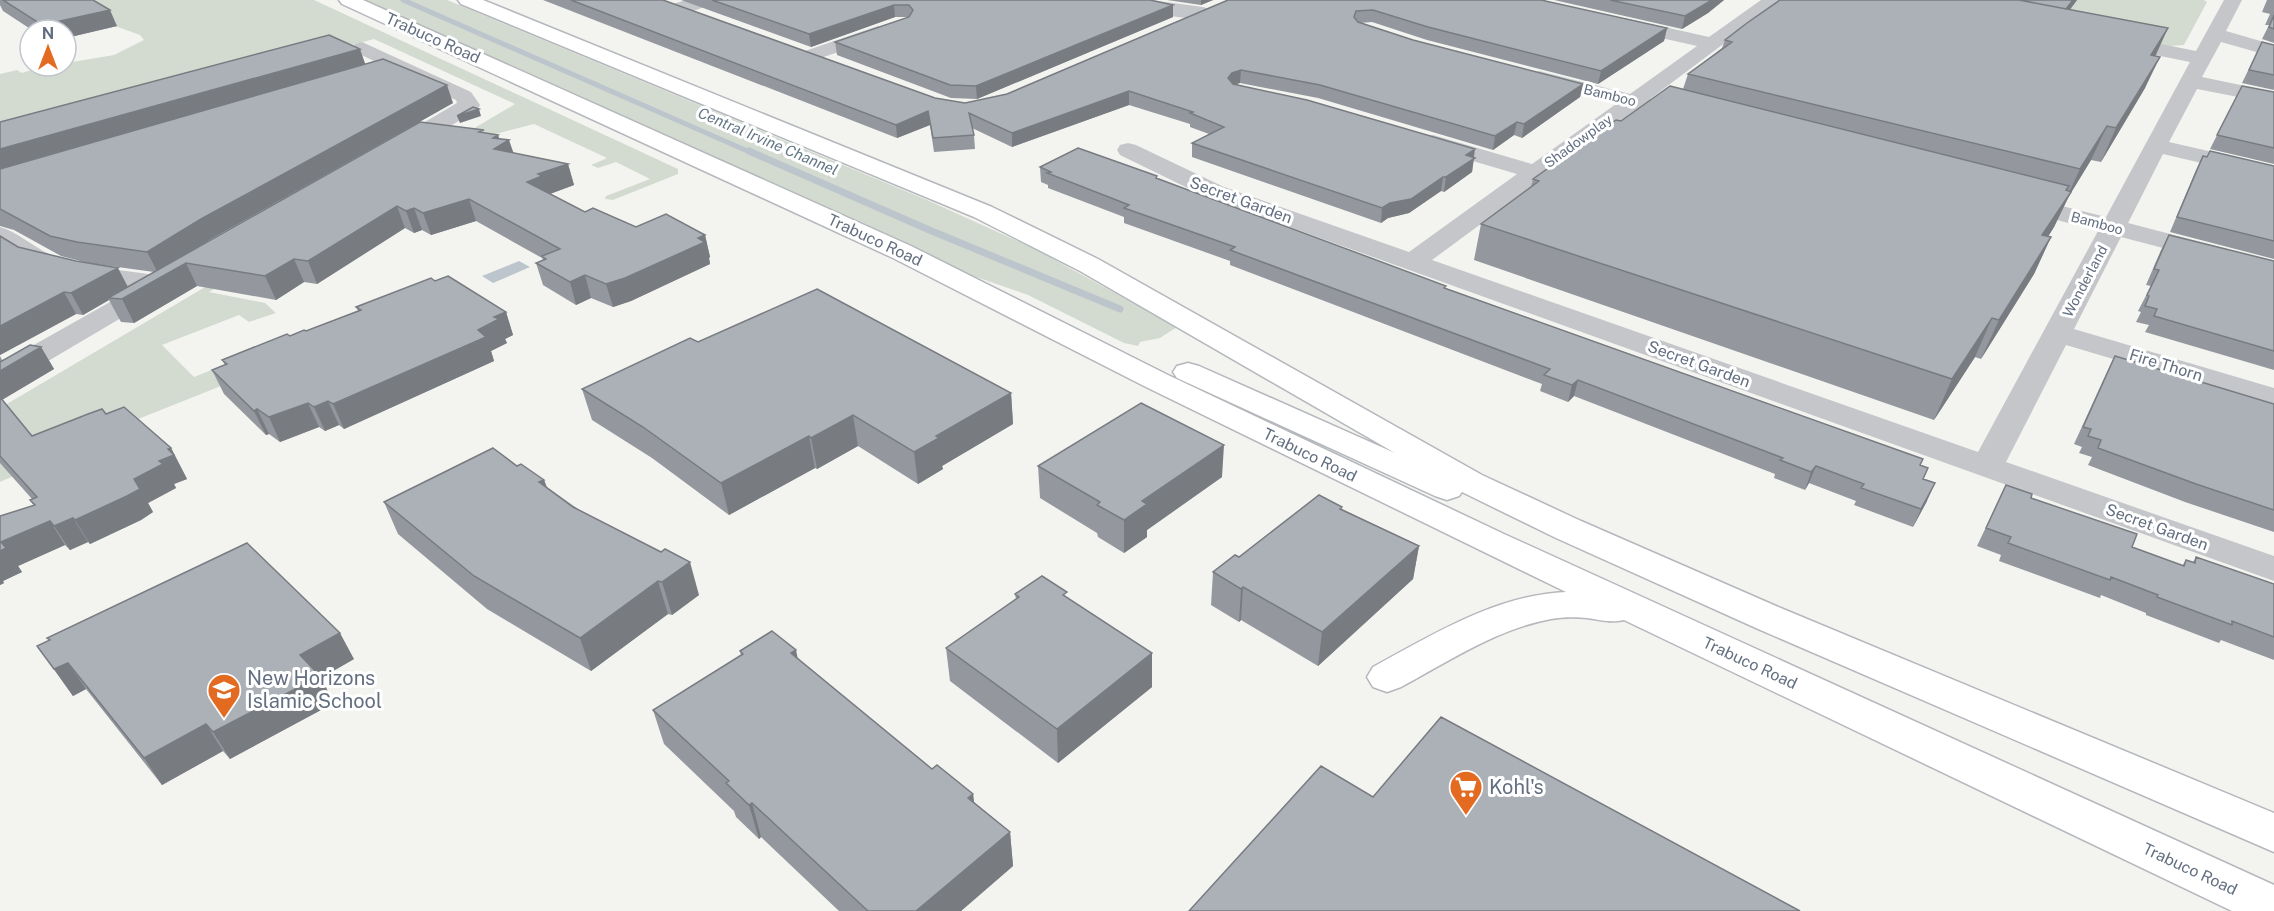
<svg xmlns="http://www.w3.org/2000/svg" width="2274" height="911" viewBox="0 0 2274 911" font-family="'Public Sans',sans-serif">
<style>
.green{fill:#d3dbd1}
.water{fill:#bcc5cc}
.lines{fill:none;stroke-linecap:round;stroke-linejoin:round}
.stream-far1{stroke:#bcc5cc;stroke-width:5}
.stream{stroke:#bcc5cc;stroke-width:7}
.major-casing{stroke:#b4b7bc;stroke-width:3}
.minor{fill:#c4c6ca;fill-rule:evenodd}
.major{fill:#fff;fill-rule:evenodd}
.wall{fill:#94989e}
.shaded-wall{fill:#787c81}
.building{fill:#acb1b8;stroke:#787c81;stroke-width:1.5}
.labels{text-anchor:middle;dominant-baseline:central;stroke-width:6;stroke-linejoin:round;paint-order:stroke}
.far-street-label{font-size:14px;fill:#636f81;stroke:#fff}
.far-water-label{font-size:15px;font-style:italic;fill:#637785;stroke:#fff}
.street-label{font-size:16px;fill:#636f81;stroke:#fff}
.near-poi-label{font-size:20px;fill:#636f81;stroke:#fff;text-anchor:start}
</style>
<rect width="100%" height="100%" fill="#f3f4f0"/>
<path class="green" d="M 93,0 L 314,0 L 678,169 L 678,174 L 613,200 L 605,199 L 606,196 L 650,179 L 616,162 L 598,168 L 591,165 L 607,158 L 534,124 L 453,145 L 209,292 L 265,303 L 276,313 L 249,322 L 239,315 L 162,345 L 194,377 L 445,277 L 464,289 L 13,469 L 16,475 L 0,482 L 0,408 L 515,104 L 374,39 L 0,140 L 0,74 L 17,70 L 22,73 L 44,66 L 66,66 L 66,63 L 114,55 L 144,40 L 140,35 L 115,26 L 78,4 Z
M 360,0 L 447,0 L 927,200 L 1033,248 L 1177,327 L 1160,338 L 1140,342 L 1138,346 L 1124,343 L 1028,295 L 965,273 Z
M 1938,0 L 2204,0 L 2207,2 L 2184,45 L 2169,46 Z"/>
<path class="water" d="M 519,261 L 530,267 L 493,283 L 482,276 Z"/>
<g class="lines">
<path class="stream-far1" d="M 403,0 L 752,153"/>
<path class="stream" d="M 749,151 L 927,229 L 1120,309"/>
<defs>
<path id="major" d="M 339,0 L 363,0 L 911,246 L 1168,375 L 1504,534 L 2274,885 L 2274,911 L 2232,911 L 1624,620 C 1611,623 1600,620 1587,618 C 1576,617 1562,617 1551,619 C 1497,629 1449,661 1401,687 L 1387,692 L 1373,687 L 1367,677 L 1373,667 C 1432,635 1496,595 1566,592 L 1146,387 L 893,258 L 342,4 Z
M 458,0 L 483,0 L 992,207 L 1098,259 L 1482,475 L 1581,521 L 1783,609 L 2274,813 L 2274,852 L 1756,628 L 1556,538 L 1462,492 L 1459,496 L 1447,500 L 1435,496 L 1177,378 L 1173,372 L 1177,366 L 1188,363 L 1199,366 L 1395,453 L 1080,271 L 974,217 L 461,4 Z"/>
</defs>
<use href="#major" class="major-casing"/>
<path class="minor" d="M 686,0 L 713,0 C 706,9 684,15 673,12 L 670,8 L 673,4 Z
M 1121,0 L 1151,0 L 1203,7 L 1210,9 L 1212,13 L 1210,17 C 1185,23 1148,10 1124,4 Z
M 1761,0 L 1782,0 L 1650,99 L 1697,111 L 1700,116 L 1697,121 L 1689,123 L 1637,109 L 1432,260 L 1978,452 L 2098,231 L 2009,207 L 2006,202 L 2009,197 L 2018,195 L 2106,217 L 2190,62 L 2116,47 L 2109,45 L 2106,41 L 2109,37 L 2116,35 L 2196,51 L 2224,0 L 2242,0 L 2226,31 L 2274,45 L 2274,57 L 2221,42 L 2202,77 L 2274,92 L 2274,104 L 2197,89 L 2169,142 L 2274,166 L 2274,180 L 2163,154 L 2128,223 L 2274,261 L 2274,277 L 2121,237 L 2074,329 L 2274,388 L 2274,407 L 2066,345 L 2006,462 L 2274,556 L 2274,581 L 1206,197 L 1120,155 L 1117,150 L 1120,145 L 1128,143 L 1136,145 L 1224,187 L 1409,252 L 1517,174 L 1425,147 L 1422,142 L 1425,137 L 1433,135 L 1532,164 L 1616,104 L 1532,81 L 1529,77 L 1532,73 L 1539,71 L 1630,94 L 1697,46 L 1617,28 L 1615,24 L 1617,20 L 1624,18 L 1709,37 Z
M 878,26 L 885,28 L 888,32 L 885,36 L 812,61 L 805,59 L 802,55 L 805,51 Z
M 362,42 L 471,92 L 480,105 L 477,110 L 407,152 L 399,154 L 391,152 L 388,147 L 391,142 L 457,103 L 456,100 L 355,52 L 352,48 L 355,44 Z
M 0,227 C 18,232 32,246 49,254 C 79,267 130,271 163,276 L 173,278 L 177,284 L 173,290 L 165,292 L 11,383 L 0,386 L 0,364 L 135,288 L 88,280 L 31,266 L 0,246 Z"/>
<use href="#major" class="major"/>
</g>
<path class="wall" d="M 0,0 L 93,0 L 117,26 L 66,38 L 66,30 L 32,30 L 3,11 L 0,5 Z
M 543,0 L 663,0 L 935,98 L 965,103 L 1007,94 L 1228,0 L 1667,28 L 1664,41 L 1598,84 L 1427,40 L 1372,22 L 1360,23 L 1413,40 L 1583,84 L 1580,97 L 1522,138 L 1514,135 L 1493,150 L 1318,98 L 1240,83 L 1235,84 L 1474,158 L 1472,172 L 1444,192 L 1441,191 L 1409,213 L 1388,218 L 1381,223 L 1192,157 L 1192,143 L 1209,134 L 1190,127 L 1190,124 L 1129,105 L 1012,147 L 972,128 L 974,135 L 975,149 L 934,152 L 930,125 L 897,138 Z
M 681,0 L 1150,0 L 1173,5 L 1173,17 L 977,99 L 951,98 L 837,55 L 835,42 L 909,17 L 895,17 L 811,47 Z
M 1167,0 L 1213,0 L 1201,5 Z
M 1554,0 L 1724,0 L 1708,13 L 1682,29 Z
M 1780,0 L 2077,0 L 2070,10 L 2168,28 L 2155,56 L 2145,88 L 2101,162 L 2091,160 L 2069,196 L 2054,227 L 2048,237 L 2051,237 L 2034,274 L 1981,359 L 1975,357 L 1934,420 L 1474,260 L 1481,224 L 1531,187 L 1533,179 L 1621,121 L 1683,89 L 1688,74 L 1722,48 L 1725,40 Z
M 2267,0 L 2274,0 L 2274,43 L 2262,39 L 2269,25 L 2265,25 L 2270,14 L 2262,12 Z
M 2262,42 L 2274,45 L 2274,90 L 2242,83 Z
M 366,65 L 453,103 L 211,239 L 194,250 L 485,133 L 498,135 L 499,138 L 513,153 L 568,164 L 574,185 L 550,194 L 585,212 L 636,227 L 705,235 L 710,257 L 709,258 L 710,264 L 631,301 L 613,307 L 591,298 L 576,305 L 543,285 L 536,263 L 543,260 L 542,258 L 476,221 L 431,235 L 422,230 L 414,233 L 405,228 L 317,284 L 304,282 L 276,300 L 197,286 L 134,323 L 121,322 L 109,300 L 83,315 L 76,314 L 0,355 L 0,236 L 18,247 L 128,287 L 154,272 L 88,263 L 61,256 L 14,230 L 0,226 L 0,122 Z
M 2242,86 L 2274,92 L 2274,164 L 2210,149 Z
M 2203,156 L 2274,166 L 2274,259 L 2170,232 L 2196,170 Z
M 1040,167 L 1157,176 L 1157,178 L 1446,288 L 1923,459 L 1920,465 L 1928,468 L 1923,479 L 1927,501 L 1913,527 L 1854,505 L 1856,501 L 1809,483 L 1805,490 L 1774,478 L 1775,474 L 1574,396 L 1568,402 L 1540,391 L 1542,384 L 1230,265 L 1230,261 L 1124,223 L 1124,217 L 1048,188 L 1048,185 L 1041,182 Z
M 2169,235 L 2274,261 L 2274,370 L 2145,332 L 2149,325 L 2136,322 L 2141,312 L 2138,311 L 2151,286 L 2146,285 L 2161,250 Z
M 435,281 L 506,312 L 513,335 L 505,339 L 507,343 L 491,351 L 494,361 L 344,429 L 339,425 L 325,431 L 319,427 L 280,442 L 269,434 L 266,435 L 224,394 L 212,370 L 225,365 L 222,360 L 290,336 L 306,331 L 358,311 L 356,307 Z
M 698,342 L 1011,393 L 1013,424 L 942,466 L 943,469 L 918,484 L 858,446 L 817,469 L 815,468 L 729,515 L 652,458 L 592,420 L 582,389 Z
M 41,347 L 54,369 L 2,400 L 32,436 L 106,414 L 171,448 L 187,479 L 174,484 L 176,488 L 148,503 L 153,512 L 141,520 L 90,544 L 88,542 L 70,550 L 65,545 L 18,566 L 22,572 L 3,581 L 4,583 L 0,585 L 0,516 L 34,506 L 30,500 L 32,499 L 0,463 L 0,356 L 2,360 Z
M 2115,356 L 2274,404 L 2274,532 L 2185,502 L 2088,465 L 2092,457 L 2079,453 L 2082,447 L 2074,444 L 2107,372 Z
M 517,466 L 544,480 L 547,487 L 699,595 L 672,615 L 668,614 L 591,671 L 487,609 L 398,534 L 384,502 Z
M 1038,466 L 1222,477 L 1147,530 L 1147,537 L 1124,553 L 1098,537 L 1097,533 L 1040,498 Z
M 2006,485 L 2031,498 L 2132,547 L 2182,566 L 2186,560 L 2193,562 L 2196,557 L 2274,584 L 2274,660 L 2221,640 L 2219,643 L 2146,615 L 2146,613 L 2101,595 L 2100,598 L 1999,561 L 2001,555 L 1977,546 Z
M 1342,507 L 1342,509 L 1419,546 L 1413,579 L 1318,666 L 1241,620 L 1239,622 L 1211,605 L 1213,572 L 1239,557 Z
M 1015,594 L 1067,598 L 1152,653 L 1152,687 L 1058,763 L 950,681 L 946,648 L 1016,599 Z
M 37,646 L 354,659 L 321,678 L 334,703 L 230,759 L 223,751 L 162,785 L 86,689 L 73,696 Z
M 740,651 L 798,659 L 932,769 L 973,794 L 974,802 L 1010,832 L 1013,866 L 961,911 L 839,911 L 761,837 L 759,839 L 736,817 L 734,811 L 664,744 L 653,710 L 741,655 Z"/>
<path class="shaded-wall" d="M 1201,0 L 1213,0 L 1201,5 Z
M 1712,0 L 1724,0 L 1708,13 L 1682,29 L 1685,16 Z
M 2073,0 L 2077,0 L 2060,22 L 2065,10 Z
M 894,5 L 895,17 L 811,47 L 809,34 Z
M 1173,5 L 1173,17 L 977,99 L 976,86 Z
M 110,10 L 117,26 L 66,38 L 66,30 L 44,30 L 42,25 Z
M 1667,28 L 1664,41 L 1598,84 L 1601,71 Z
M 2168,28 L 2154,59 L 2151,55 Z
M 360,49 L 366,66 L 0,172 L 0,149 Z
M 2160,57 L 2145,88 L 2101,162 L 2116,128 Z
M 1241,70 L 1240,83 L 1231,86 L 1228,78 L 1232,73 Z
M 1583,84 L 1580,97 L 1522,138 L 1524,124 Z
M 447,85 L 453,103 L 211,239 L 158,273 L 147,252 L 201,219 Z
M 1129,91 L 1129,105 L 1012,147 L 1012,133 Z
M 479,109 L 481,116 L 460,123 L 457,116 Z
M 928,111 L 930,125 L 897,138 L 896,125 Z
M 1517,122 L 1514,135 L 1493,150 L 1495,136 Z
M 2107,126 L 2091,160 L 2069,196 L 2054,227 L 2025,272 L 2042,235 L 2066,190 L 2069,186 L 2056,214 L 2066,199 L 2080,169 Z
M 498,135 L 501,145 L 509,140 L 516,160 L 494,149 L 493,138 Z
M 1475,149 L 1472,172 L 1444,192 L 1446,177 L 1466,155 Z
M 568,164 L 574,185 L 547,195 L 527,182 L 538,174 Z
M 1443,177 L 1441,191 L 1409,213 L 1388,218 L 1381,223 L 1382,208 L 1390,203 Z
M 469,199 L 476,221 L 431,235 L 423,213 Z
M 397,206 L 405,228 L 317,284 L 308,261 Z
M 414,208 L 422,230 L 414,233 L 406,211 Z
M 705,235 L 710,257 L 709,258 L 710,264 L 631,301 L 613,307 L 606,284 Z
M 2051,237 L 2034,274 L 1981,359 L 1999,320 Z
M 294,259 L 304,282 L 276,300 L 265,276 Z
M 186,263 L 197,286 L 134,323 L 122,299 Z
M 118,268 L 129,289 L 108,298 L 109,300 L 83,315 L 71,293 Z
M 585,275 L 591,298 L 576,305 L 570,282 Z
M 64,292 L 76,314 L 0,355 L 0,326 Z
M 506,312 L 513,335 L 505,339 L 507,343 L 491,351 L 494,361 L 344,429 L 333,404 L 478,330 L 494,317 Z
M 1992,318 L 1975,357 L 1934,420 L 1952,379 Z
M 41,347 L 54,369 L 0,401 L 0,371 Z
M 1578,380 L 1574,396 L 1568,402 L 1572,385 Z
M 1011,393 L 1013,424 L 942,466 L 943,469 L 918,484 L 914,452 L 936,436 Z
M 328,401 L 339,425 L 325,431 L 314,407 Z
M 308,403 L 319,427 L 280,442 L 269,417 Z
M 257,409 L 269,434 L 266,435 L 254,411 Z
M 853,415 L 858,446 L 817,469 L 811,438 Z
M 809,436 L 815,468 L 729,515 L 721,483 Z
M 1224,445 L 1222,477 L 1147,530 L 1147,537 L 1124,553 L 1124,520 L 1142,501 Z
M 171,448 L 187,479 L 174,484 L 176,488 L 148,503 L 153,512 L 141,520 L 90,544 L 75,520 L 159,461 L 168,449 Z
M 1816,466 L 1809,483 L 1805,490 L 1811,472 Z
M 544,480 L 555,512 L 539,482 Z
M 1935,483 L 1927,501 L 1913,527 L 1921,509 Z
M 73,518 L 88,542 L 70,550 L 54,526 Z
M 50,521 L 65,545 L 18,566 L 22,572 L 3,581 L 4,583 L 0,585 L 0,551 L 1,542 Z
M 1419,546 L 1413,579 L 1318,666 L 1322,632 Z
M 690,562 L 699,595 L 672,615 L 662,582 Z
M 658,581 L 668,614 L 591,671 L 580,638 Z
M 1243,587 L 1241,620 L 1239,622 L 1241,589 Z
M 340,633 L 354,659 L 321,678 L 334,703 L 230,759 L 213,732 L 300,655 Z
M 796,650 L 803,684 L 791,653 Z
M 1152,653 L 1152,687 L 1058,763 L 1057,729 Z
M 68,663 L 86,689 L 73,696 L 54,669 Z
M 206,724 L 223,751 L 162,785 L 144,758 Z
M 973,794 L 977,828 L 968,798 Z
M 752,803 L 761,837 L 759,839 L 749,805 Z
M 1010,832 L 1013,866 L 961,911 L 916,911 Z"/>
<path class="building" d="M 3,0 L 93,0 L 110,10 L 42,25 Z
M 571,0 L 663,0 L 935,98 L 965,103 L 1007,94 L 1228,0 L 1541,0 L 1667,28 L 1601,71 L 1428,27 L 1373,10 L 1356,11 L 1354,17 L 1358,22 L 1413,40 L 1583,84 L 1524,124 L 1517,122 L 1495,136 L 1320,85 L 1241,70 L 1232,73 L 1228,78 L 1233,84 L 1307,100 L 1475,149 L 1466,155 L 1475,158 L 1446,177 L 1443,177 L 1411,199 L 1390,203 L 1382,208 L 1192,143 L 1224,127 L 1190,113 L 1193,112 L 1129,91 L 1012,133 L 969,113 L 974,135 L 933,138 L 928,111 L 896,125 Z
M 712,0 L 1150,0 L 1173,5 L 976,86 L 950,85 L 835,42 L 909,17 L 913,10 L 909,5 L 894,5 L 809,34 Z
M 1610,0 L 1712,0 L 1685,16 Z
M 1780,0 L 2019,0 L 2168,28 L 2151,55 L 2160,57 L 2116,128 L 2107,126 L 2080,169 L 1688,74 L 1732,42 L 1725,40 L 1747,23 Z
M 2019,0 L 2073,0 L 2066,9 Z
M 2274,15 L 2274,29 L 2269,27 Z
M 329,35 L 360,49 L 0,149 L 0,122 Z
M 2262,42 L 2274,45 L 2274,75 L 2249,70 Z
M 383,59 L 447,85 L 201,219 L 147,252 L 77,242 L 50,236 L 0,209 L 0,169 Z
M 1670,86 L 2069,186 L 2066,190 L 2071,192 L 2042,235 L 2051,237 L 1999,320 L 1992,318 L 1952,379 L 1481,224 L 1539,181 L 1533,179 L 1616,120 L 1621,121 Z
M 2242,86 L 2274,92 L 2274,148 L 2217,135 Z
M 473,107 L 479,109 L 457,116 Z
M 420,122 L 484,130 L 479,132 L 498,135 L 493,138 L 509,140 L 494,149 L 568,164 L 538,174 L 542,176 L 527,182 L 585,212 L 593,208 L 636,227 L 666,214 L 705,235 L 698,238 L 705,242 L 625,278 L 606,284 L 585,275 L 570,282 L 536,263 L 546,259 L 542,256 L 560,249 L 469,199 L 423,213 L 414,208 L 406,211 L 397,206 L 308,261 L 294,259 L 265,276 L 186,263 L 122,299 L 108,298 Z
M 1078,148 L 1157,176 L 1156,178 L 1446,286 L 1444,288 L 1923,459 L 1920,465 L 1928,468 L 1923,479 L 1935,483 L 1921,509 L 1861,488 L 1864,484 L 1816,466 L 1811,472 L 1780,460 L 1783,458 L 1578,380 L 1572,385 L 1544,375 L 1550,369 L 1230,250 L 1235,247 L 1124,208 L 1129,205 L 1047,173 L 1051,172 L 1040,167 Z
M 2210,151 L 2274,166 L 2274,241 L 2177,217 L 2203,156 L 2207,157 Z
M 2169,235 L 2274,261 L 2274,351 L 2154,316 L 2157,309 L 2145,306 L 2149,296 L 2147,295 L 2159,270 L 2154,269 Z
M 0,236 L 18,247 L 76,261 L 118,268 L 71,293 L 64,292 L 0,326 Z
M 448,276 L 506,312 L 494,317 L 499,319 L 478,330 L 486,337 L 333,404 L 328,401 L 314,407 L 308,403 L 269,417 L 257,409 L 254,411 L 212,370 L 227,364 L 222,360 L 287,334 L 290,336 L 304,330 L 306,331 L 361,310 L 356,307 L 431,278 L 435,281 Z
M 817,289 L 1011,393 L 936,436 L 939,438 L 914,452 L 853,415 L 811,438 L 809,436 L 721,483 L 643,427 L 582,389 L 690,338 L 698,342 Z
M 30,345 L 41,347 L 0,371 L 0,362 Z
M 2115,356 L 2274,404 L 2274,510 L 2196,484 L 2098,448 L 2101,440 L 2088,436 L 2091,429 L 2083,427 Z
M 0,397 L 32,436 L 88,414 L 102,409 L 106,414 L 124,407 L 171,448 L 168,449 L 174,455 L 159,461 L 163,464 L 134,479 L 140,489 L 127,496 L 75,520 L 73,518 L 54,526 L 50,521 L 1,542 L 6,548 L 0,551 L 0,516 L 35,505 L 30,500 L 37,497 L 0,456 Z
M 1141,403 L 1224,445 L 1142,501 L 1147,504 L 1124,520 L 1097,505 L 1100,502 L 1038,466 Z
M 493,448 L 517,466 L 521,464 L 544,480 L 539,482 L 573,507 L 661,552 L 665,549 L 690,562 L 662,582 L 658,581 L 580,638 L 474,576 L 384,502 Z
M 2006,485 L 2032,494 L 2031,498 L 2137,534 L 2132,547 L 2184,566 L 2186,560 L 2195,563 L 2196,557 L 2274,584 L 2274,637 L 2232,621 L 2232,625 L 2157,597 L 2158,595 L 2111,577 L 2110,580 L 2008,543 L 2011,537 L 1986,528 Z
M 1319,495 L 1342,507 L 1340,509 L 1419,546 L 1322,632 L 1243,587 L 1241,589 L 1213,572 L 1235,555 L 1239,557 Z
M 247,543 L 340,633 L 300,655 L 320,676 L 213,732 L 206,724 L 144,758 L 68,663 L 54,669 L 37,646 L 50,640 L 47,638 Z
M 1042,576 L 1067,592 L 1063,595 L 1152,653 L 1057,729 L 946,648 L 1019,597 L 1015,594 Z
M 772,631 L 796,650 L 791,653 L 932,769 L 937,765 L 973,794 L 968,798 L 1010,832 L 916,911 L 868,911 L 752,803 L 749,805 L 726,783 L 729,781 L 653,710 L 743,654 L 740,651 Z
M 1441,717 L 1800,911 L 1189,911 L 1321,766 L 1373,797 Z"/>
<defs>
<symbol id="school-pin" viewBox="-11 -11 22 30"><path d="M0 17L-7.5 6A9.5 9.5 0 1 1 7.5 6Z" fill="#e36b21" stroke="#fff"/><path d="M0-5L7-2L0 1L-7-2ZM-4 1L0 2.5L4 1V4Q0 6-4 4Z" fill="#fff"/></symbol>
<symbol id="supermarket-pin" viewBox="-11 -11 22 30"><path d="M0 17L-7.5 6A9.5 9.5 0 1 1 7.5 6Z" fill="#e36b21" stroke="#fff"/><path d="M-6-5.5h2.5l.6 2H6L4.5 2H-2.5L-4.4-4H-6ZM-1.5 3.2a1.3 1.3 0 1 0 .1 0ZM3 3.2a1.3 1.3 0 1 0 .1 0Z" fill="#fff"/></symbol>
</defs>
<g fill-rule="evenodd">
<use href="#school-pin" x="205" y="671" width="38" height="52"/>
<use href="#supermarket-pin" x="1447" y="768" width="38" height="52"/>
</g>
<g class="labels">
<g class="far-street-label">
<text transform="translate(1610 95) rotate(14)">Bamboo</text>
<text transform="translate(1578 141) rotate(-36)">Shadowplay</text>
<text transform="translate(2097 223) rotate(15)">Bamboo</text>
<text transform="translate(2085 281) rotate(-62)">Wonderland</text>
</g>
<g class="far-water-label">
<text transform="translate(768 141) rotate(23)">Central Irvine Channel</text>
</g>
<g class="street-label">
<text transform="translate(433 38) rotate(24)">Trabuco Road</text>
<text transform="translate(1241 200) rotate(20)">Secret Garden</text>
<text transform="translate(875 240) rotate(25)">Trabuco Road</text>
<text transform="translate(1699 364) rotate(20)">Secret Garden</text>
<text transform="translate(2166 365) rotate(17)">Fire Thorn</text>
<text transform="translate(1310 455) rotate(26)">Trabuco Road</text>
<text transform="translate(2157 527) rotate(20)">Secret Garden</text>
<text transform="translate(1750 663) rotate(25)">Trabuco Road</text>
<text transform="translate(2190 869) rotate(25)">Trabuco Road</text>
</g>
<g class="near-poi-label">
<text x="247" y="678">New Horizons<tspan x="247" dy="23">Islamic School</tspan></text>
<text x="1489" y="787">Kohl's</text>
</g>
</g>
<g transform="translate(48 48)"><circle r="28" fill="#ffffff" stroke="#c1c5cd" stroke-width="1.5"/>
<path d="M0-4.5L10 22L0 15L-10 22Z" fill="#e36b21"/>
<text y="-9" font-size="16" font-weight="bold" text-anchor="middle" fill="#636f81">N</text>
</g>
</svg>
